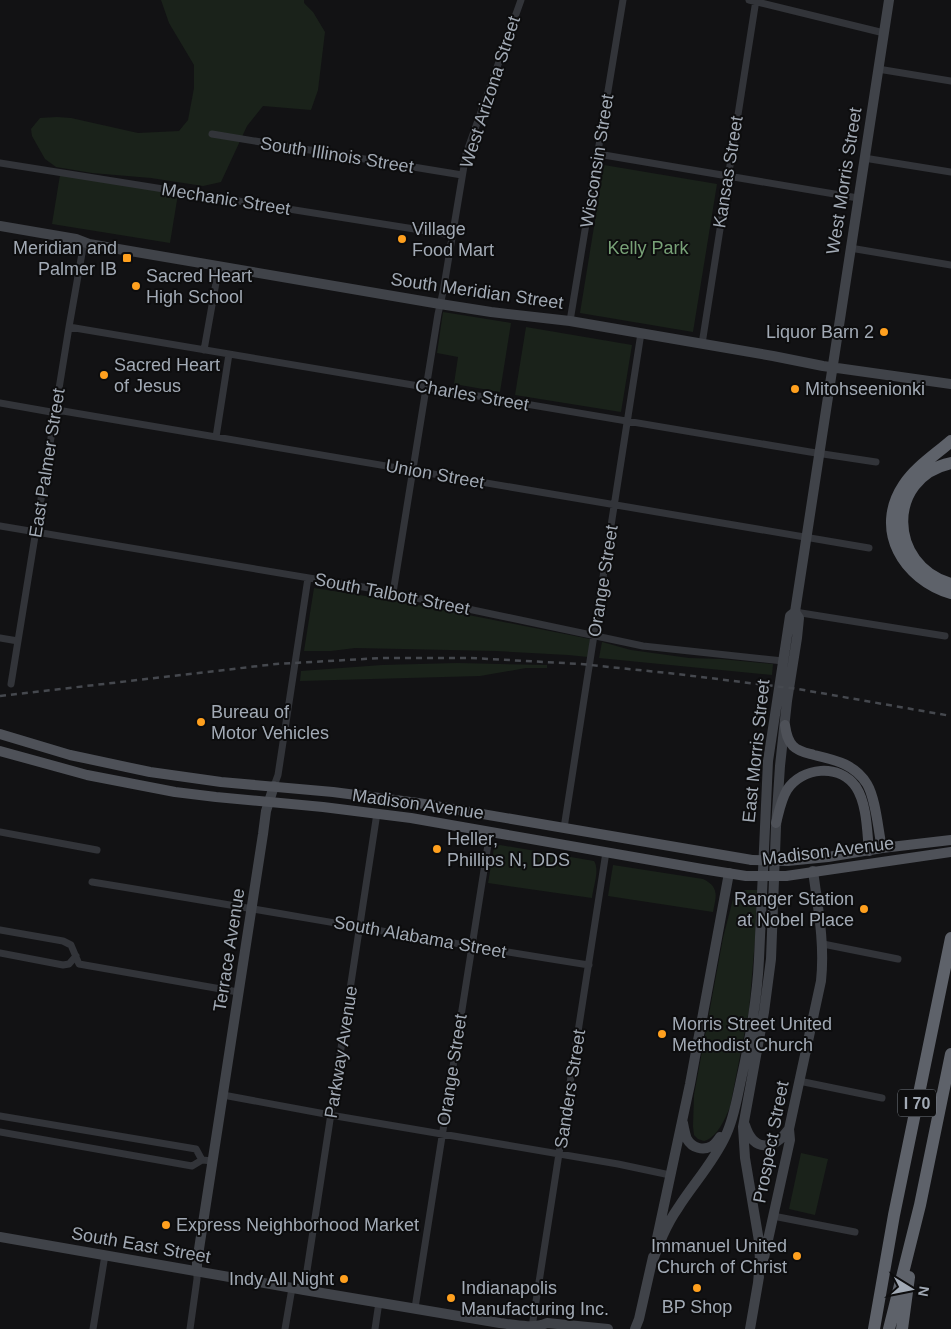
<svg xmlns="http://www.w3.org/2000/svg" width="951" height="1329" viewBox="0 0 951 1329" font-family="Helvetica,sans-serif">
<style>
.green{fill:#1a221a}
.lines{fill:none;stroke-linecap:round;stroke-linejoin:round}
.street{stroke:#323439;stroke-width:7}
.secondary{stroke:#404349;stroke-width:10}
.primary{stroke:#4e5158;stroke-width:10}
.highway{stroke:#5e626a;stroke-width:12}
.rail{stroke:#45484e;stroke-width:2.5;stroke-dasharray:6 5;stroke-linecap:butt}
.primary-bridge{stroke:#4e5158;stroke-width:10}
.poi-dot{fill:#ffa01e;stroke:#0d0d0e;stroke-width:2}
.labels{text-anchor:middle;dominant-baseline:central;stroke-width:4;stroke-linejoin:round;paint-order:stroke}
.shield{fill:#0d0d0e;stroke:#757b83;stroke-width:1}
.shield-label{font-size:16px;font-weight:bold;fill:#a2aab5}
.street-label{font-size:18px;fill:#a2aab5;stroke:#0d0d0e}
.poi-label{font-size:18px;fill:#a2aab5;stroke:#0d0d0e;text-anchor:start}
.park-label{font-size:18px;fill:#78a277;stroke:#0d0d0e}
</style>
<rect width="100%" height="100%" fill="#121214"/>
<path class="green" d="M 161,0 L 304,0 L 304,3 L 313,12 L 325,32 L 318,90 L 311,110 L 263,106 L 247,126 L 221,182 L 203,186 L 151,178 L 92,173 L 56,167 L 45,159 L 32,136 L 31,129 L 40,118 L 57,117 L 71,118 L 138,133 L 179,131 L 188,120 L 194,88 L 194,65 L 169,23 Z
M 604,165 L 717,184 L 693,332 L 580,313 Z
M 60,175 L 178,194 L 170,243 L 52,224 Z
M 443,312 L 511,323 L 500,392 L 454,384 L 458,357 L 437,353 Z
M 526,327 L 632,345 L 621,412 L 515,395 Z
M 314,588 L 398,601 L 590,639 L 588,657 L 568,655 L 496,651 L 355,648 L 331,651 L 304,651 Z
M 602,642 L 631,650 L 689,658 L 721,659 L 773,664 L 772,675 L 599,658 Z
M 457,663 L 547,665 L 547,668 L 526,668 L 480,676 L 300,681 L 301,671 L 382,665 Z
M 500,845 L 594,861 C 600,870 593,887 592,898 L 488,883 L 494,848 L 496,846 Z
M 613,865 L 703,879 C 720,887 716,897 713,912 L 608,896 Z
M 745,890 L 757,890 L 755,940 L 749,1010 L 730,1107 C 725,1119 717,1138 704,1141 L 698,1139 L 694,1135 L 693,1126 L 694,1095 L 723,938 L 734,895 Z
M 801,1153 L 828,1159 L 815,1215 L 789,1209 Z"/>
<g class="lines">
<path class="street" d="M 749,0 L 884,33
M 878,69 L 951,81
M 212,134 L 462,175
M 598,154 L 858,198
M 864,158 L 951,172
M 0,163 L 452,235
M 850,248 L 951,265
M 570,321 L 623,0
M 69,327 L 810,452 L 876,462
M 702,344 L 756,0
M 204,350 L 219,266
M 0,403 L 51,412 L 63,411 L 869,548
M 216,437 L 229,354
M 0,526 L 369,588 L 643,646 L 783,661
M 393,593 L 438,314 L 443,292 L 466,154 L 521,0
M 795,612 L 945,636
M 0,638 L 18,641
M 11,684 L 69,327 L 84,242
M 274,786 L 278,775 L 308,578
M 564,828 L 641,333
M 0,832 L 97,850
M 92,882 C 258,909 423,939 589,965
M 0,930 L 63,941 L 71,945 L 79,964 L 238,992
M 823,944 L 898,959
M 0,953 L 63,965 L 69,964 L 76,956
M 799,1081 L 882,1098
M 223,1095 L 336,1116 L 618,1164 L 670,1175
M 0,1116 L 196,1149 L 202,1160
M 0,1132 L 192,1166 L 202,1160 L 213,1161
M 773,1216 L 855,1232
M 304,1290 L 377,813
M 415,1308 L 490,832
M 532,1327 L 606,852
M 93,1329 L 105,1255
M 190,1329 L 197,1279 L 197,1271
M 285,1329 L 292,1288
M 375,1329 L 379,1302"/>
<path class="secondary" d="M 0,226 L 76,239 L 89,244 L 440,304 L 491,312 L 570,321 L 773,356 L 823,366 L 951,384
M 683,1123 C 684,1128 685,1134 687,1139 C 692,1148 703,1151 712,1146 C 715,1144 718,1140 720,1137
M 745,1125 C 754,1153 774,1150 789,1129
M 0,1237 L 304,1290 L 500,1323 C 515,1325 534,1329 547,1323 L 608,1329
M 657,1238 L 690,1084 L 729,873
M 764,1258 L 790,1140 L 789,1129 L 821,981 C 825,944 818,908 813,871
M 652,1263 C 659,1244 666,1225 678,1208 C 693,1184 714,1162 726,1135 C 734,1118 737,1098 741,1080 C 750,1040 757,1000 759,959 L 768,761 L 790,616 L 795,612 C 826,408 857,204 889,0
M 197,1271 L 197,1262 L 263,834 L 266,811 L 274,786
M 758,1283 L 760,1261 L 759,1241 L 745,1158 L 743,1127 L 764,1012 L 771,959 L 776,827 L 780,766 L 787,701 L 797,638 L 799,618 L 795,612
M 635,1329 L 639,1319 L 653,1257
M 750,1329 L 759,1277"/>
<path class="primary" d="M 785,725 C 786,732 787,740 793,746 C 799,752 807,753 814,755 C 835,760 855,764 867,784 C 876,799 878,830 882,848
M 0,734 L 70,755 L 150,772 L 221,782 L 333,792 L 418,803 L 752,860
M 0,751 L 87,775 L 175,792 L 216,797 L 323,807 L 411,818 L 702,869 L 746,876 L 752,876
M 776,823 C 779,812 781,800 787,790 C 802,767 839,763 856,787 C 867,804 867,831 869,851
M 787,861 L 828,857 L 882,848 L 951,840
M 786,876 L 951,852"/>
<path class="highway" d="M 951,441 C 935,455 916,467 904,485 C 874,530 904,579 951,593
M 951,463 C 885,477 887,566 951,584
M 874,1329 L 894,1215 L 951,938
M 889,1329 L 920,1205 L 951,1054
M 902,1329 L 909,1277"/>
<path class="rail" d="M 0,696 L 276,664 L 382,658 L 471,658 L 581,664 L 677,674 L 798,689 L 951,716"/>
<path class="primary-bridge" d="M 752,860 L 787,861
M 752,876 L 786,876"/>
</g>
<g class="poi-dot">
<circle cx="402" cy="239" r="5"/>
<rect x="122" y="253" width="10" height="10" rx="2.5"/>
<circle cx="136" cy="286" r="5"/>
<circle cx="884" cy="332" r="5"/>
<circle cx="104" cy="375" r="5"/>
<circle cx="795" cy="389" r="5"/>
<circle cx="201" cy="722" r="5"/>
<circle cx="437" cy="849" r="5"/>
<circle cx="864" cy="909" r="5"/>
<circle cx="662" cy="1034" r="5"/>
<circle cx="166" cy="1225" r="5"/>
<circle cx="797" cy="1256" r="5"/>
<circle cx="344" cy="1279" r="5"/>
<circle cx="697" cy="1288" r="5"/>
<circle cx="451" cy="1298" r="5"/>
</g>
<g class="labels">
<rect class="shield" x="898" y="1089.5" width="38" height="27" rx="4"/>
<g class="shield-label">
<text x="917" y="1103">I 70</text>
</g>
<g class="street-label">
<text transform="translate(490 92) rotate(-72)">West Arizona Street</text>
<text transform="translate(337 155) rotate(9)">South Illinois Street</text>
<text transform="translate(597 161) rotate(-81)">Wisconsin Street</text>
<text transform="translate(728 172) rotate(-81)">Kansas Street</text>
<text transform="translate(844 181) rotate(-81)">West Morris Street</text>
<text transform="translate(226 199) rotate(9)">Mechanic Street</text>
<text transform="translate(477 291) rotate(8)">South Meridian Street</text>
<text transform="translate(472 395) rotate(10)">Charles Street</text>
<text transform="translate(47 463) rotate(-81)">East Palmer Street</text>
<text transform="translate(435 474) rotate(10)">Union Street</text>
<text transform="translate(603 581) rotate(-81)">Orange Street</text>
<text transform="translate(392 594) rotate(11)">South Talbott Street</text>
<text transform="translate(756 751) rotate(-84)">East Morris Street</text>
<text transform="translate(418 804) rotate(8)">Madison Avenue</text>
<text transform="translate(828 851) rotate(-7)">Madison Avenue</text>
<text transform="translate(420 937) rotate(10)">South Alabama Street</text>
<text transform="translate(229 950) rotate(-81)">Terrace Avenue</text>
<text transform="translate(341 1052) rotate(-81)">Parkway Avenue</text>
<text transform="translate(452 1070) rotate(-81)">Orange Street</text>
<text transform="translate(570 1089) rotate(-81)">Sanders Street</text>
<text transform="translate(771 1142) rotate(-79)">Prospect Street</text>
<text transform="translate(141 1245) rotate(10)">South East Street</text>
</g>
<g class="poi-label">
<text x="412" y="229">Village<tspan x="412" dy="21">Food Mart</tspan></text>
<text x="117" y="248" text-anchor="end">Meridian and<tspan x="117" dy="21">Palmer IB</tspan></text>
<text x="146" y="276">Sacred Heart<tspan x="146" dy="21">High School</tspan></text>
<text x="874" y="332" text-anchor="end">Liquor Barn 2</text>
<text x="114" y="365">Sacred Heart<tspan x="114" dy="21">of Jesus</tspan></text>
<text x="805" y="389">Mitohseenionki</text>
<text x="211" y="712">Bureau of<tspan x="211" dy="21">Motor Vehicles</tspan></text>
<text x="447" y="839">Heller,<tspan x="447" dy="21">Phillips N, DDS</tspan></text>
<text x="854" y="899" text-anchor="end">Ranger Station<tspan x="854" dy="21">at Nobel Place</tspan></text>
<text x="672" y="1024">Morris Street United<tspan x="672" dy="21">Methodist Church</tspan></text>
<text x="176" y="1225">Express Neighborhood Market</text>
<text x="787" y="1246" text-anchor="end">Immanuel United<tspan x="787" dy="21">Church of Christ</tspan></text>
<text x="334" y="1279" text-anchor="end">Indy All Night</text>
<text x="461" y="1288">Indianapolis<tspan x="461" dy="21">Manufacturing Inc.</tspan></text>
<text x="697" y="1307" text-anchor="middle">BP Shop</text>
</g>
<g class="park-label">
<text x="648" y="248">Kelly Park</text>
</g>
</g>
<g transform="translate(911 1289) rotate(100)" stroke="#0d0d0e" stroke-width="4" paint-order="stroke">
<path d="M0-4L9 19L0 12L-9 19Z" fill="#a2aab5"/>
<text y="-8" font-size="14" font-weight="bold" text-anchor="middle" fill="#a2aab5">N</text>
</g>
</svg>
